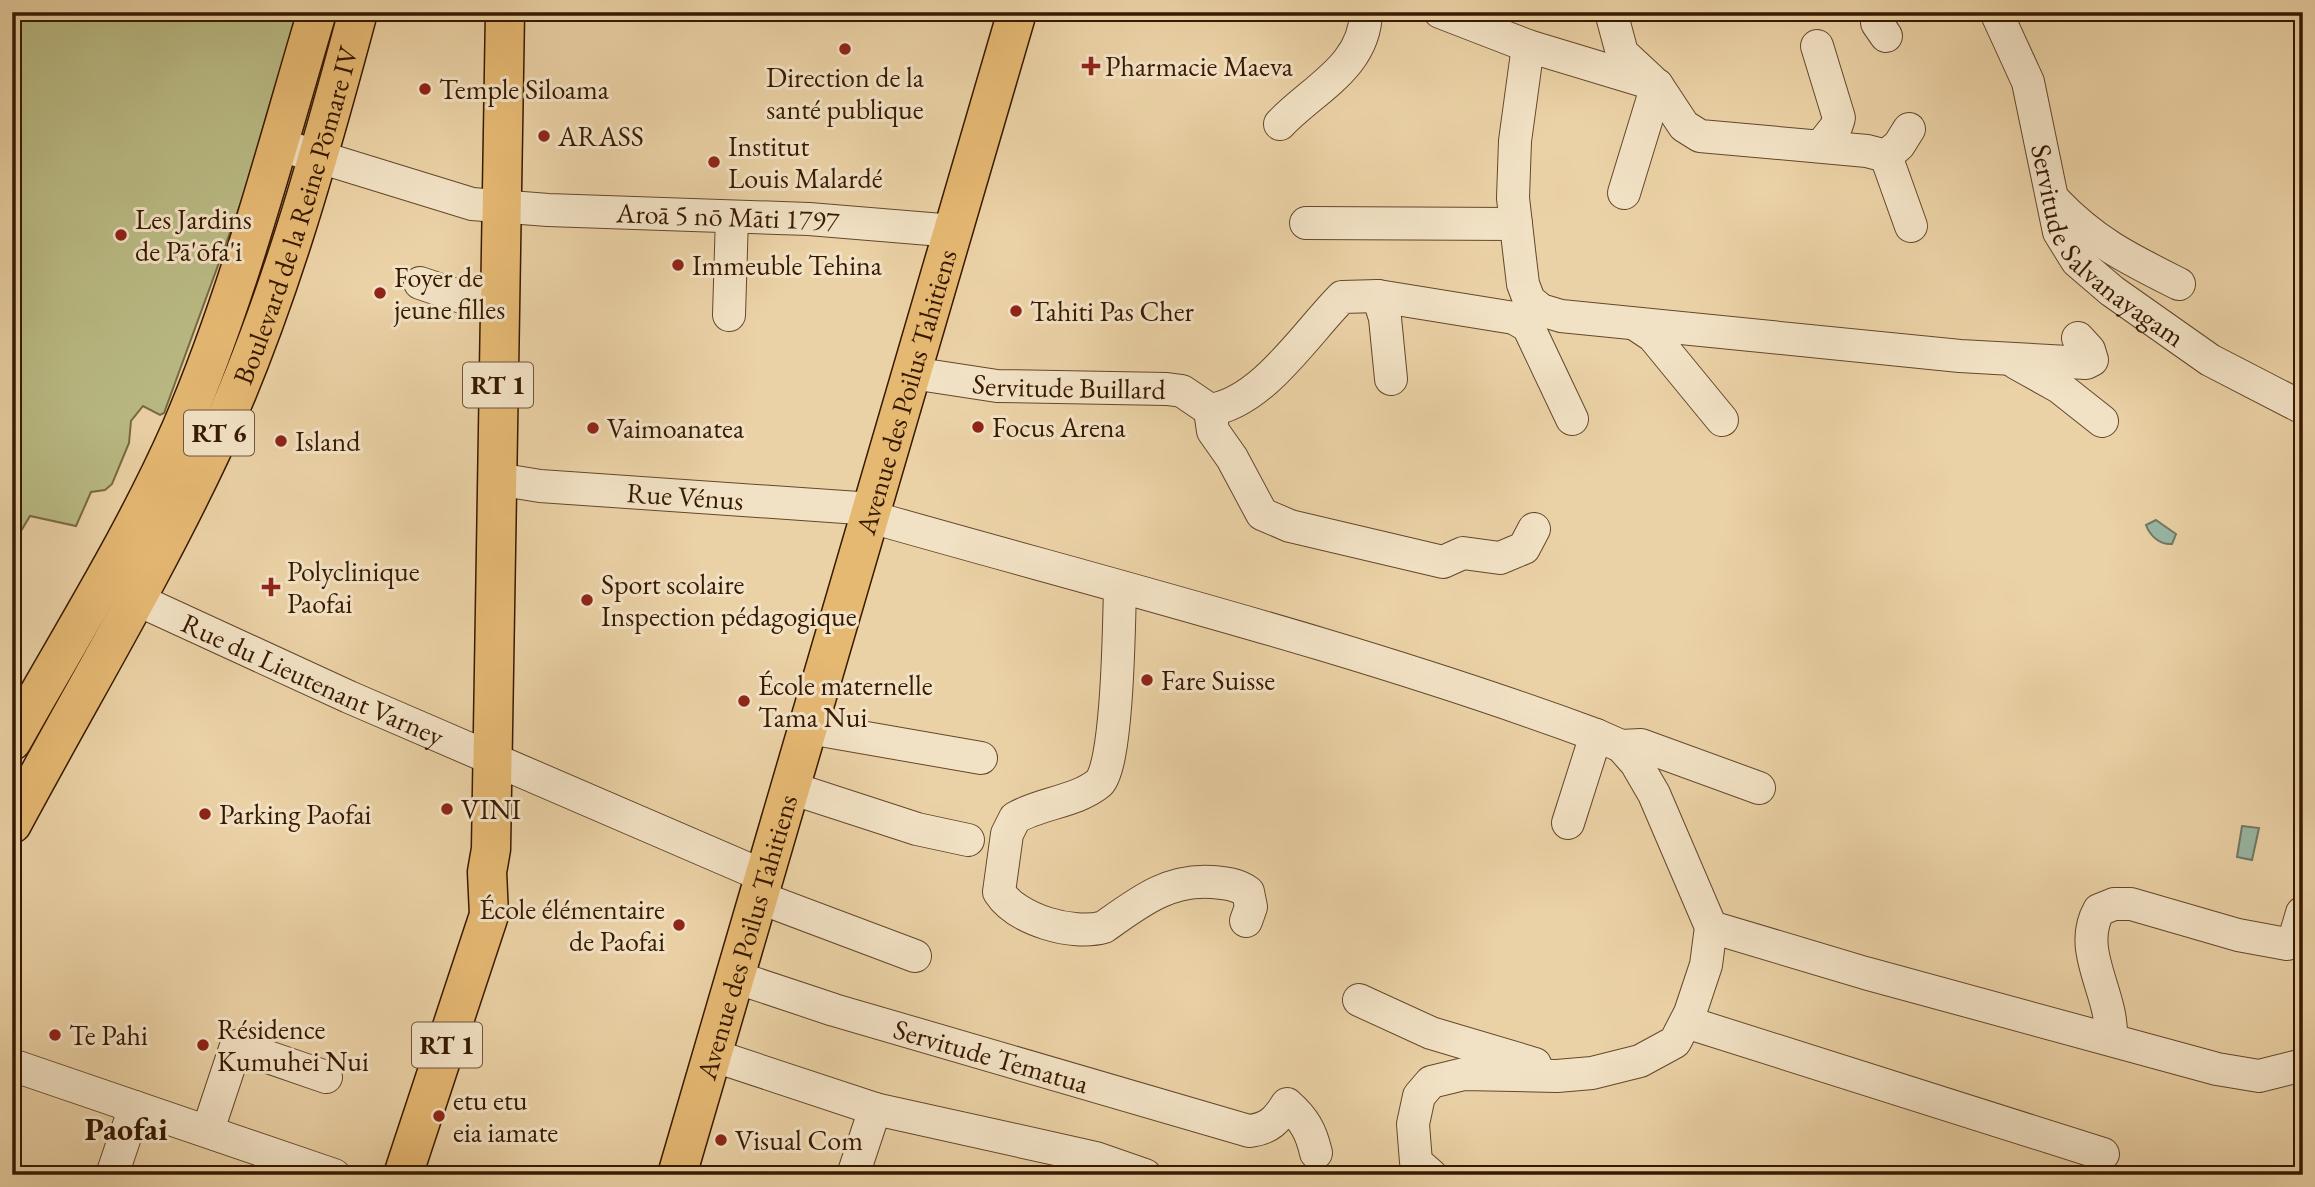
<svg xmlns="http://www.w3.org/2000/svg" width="2315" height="1187" viewBox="0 0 2315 1187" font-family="'EB Garamond',serif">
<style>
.green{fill:#babb85;stroke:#786a42;stroke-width:2}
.water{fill:#98b8a6;stroke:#717864;stroke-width:2}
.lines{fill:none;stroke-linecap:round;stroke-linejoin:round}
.minor-casing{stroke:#64472a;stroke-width:34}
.major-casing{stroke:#371900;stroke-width:41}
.minor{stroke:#f2e2c5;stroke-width:32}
.major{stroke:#e6b973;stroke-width:38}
.poi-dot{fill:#8f2418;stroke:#f2e2c5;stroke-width:2.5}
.labels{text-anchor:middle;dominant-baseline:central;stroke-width:6;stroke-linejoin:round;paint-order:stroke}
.shield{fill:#f2e2c5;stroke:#6f553b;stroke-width:2}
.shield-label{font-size:26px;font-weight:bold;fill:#371900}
.poi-label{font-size:28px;fill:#371900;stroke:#f2e2c5;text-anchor:start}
.street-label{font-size:28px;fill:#371900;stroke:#f2e2c5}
.quarter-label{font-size:32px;font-weight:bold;fill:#371900;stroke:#f2e2c5}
</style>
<rect width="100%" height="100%" fill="#ebd2a6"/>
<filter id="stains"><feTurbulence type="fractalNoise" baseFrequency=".00286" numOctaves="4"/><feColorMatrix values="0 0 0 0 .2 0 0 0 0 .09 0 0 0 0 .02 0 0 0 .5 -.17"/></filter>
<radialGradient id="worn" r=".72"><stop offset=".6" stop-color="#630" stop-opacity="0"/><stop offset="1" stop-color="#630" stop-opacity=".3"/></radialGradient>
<path class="green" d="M 12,12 L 297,12 L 250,178 L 164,413 L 160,415 L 143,406 L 131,421 L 129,443 L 112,484 L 105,490 L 91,492 L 76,526 L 30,516 L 12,546 Z"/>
<path class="water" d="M 2156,520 L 2176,534 L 2172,544 C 2160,545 2150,536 2146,525 Z
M 2242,826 L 2259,828 L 2252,860 L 2237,857 Z"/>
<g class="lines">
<defs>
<g id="minor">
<path d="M 1440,12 L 1528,46 L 1657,85 L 1684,126 L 1700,136 L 1867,151 L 1886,156"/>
<path d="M 1611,12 L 1622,53 L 1651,80"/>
<path d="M 1878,12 L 1877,23 L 1886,36"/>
<path id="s1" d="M 1996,12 L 2028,82 L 2059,232 L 2077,261 L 2112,291 L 2210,360 L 2303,408"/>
<path d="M 1528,46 L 1515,141 L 1513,198 L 1520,259 L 1523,284 L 1529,300 L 1541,310 L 1561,316 L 1960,356 L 2086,363 L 2092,360 L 2089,350 L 2078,338"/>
<path d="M 1817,46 L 1839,118 L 1836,127 L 1821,146"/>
<path d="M 1280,124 C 1313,89 1365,67 1366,12"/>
<path id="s2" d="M 277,144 L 472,204 L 548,210 L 809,219 L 954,231"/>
<path d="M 1886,156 L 1911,226"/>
<path d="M 1886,156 L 1899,145 L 1909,129"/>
<path d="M 1624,193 L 1657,85"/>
<path d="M 2055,201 C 2094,242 2129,259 2179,284"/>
<path d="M 1306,223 L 1516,224"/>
<path d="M 420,283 L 500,310"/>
<path d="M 1378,296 L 1385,318 L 1391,379"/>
<path d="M 729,315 L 732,217"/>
<path d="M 1635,324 L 1653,336 L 1722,420"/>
<path d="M 2016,363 L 2059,387 L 2102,421"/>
<path id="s3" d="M 912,373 L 997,386 L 1167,389 L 1182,391 L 1210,410 C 1263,402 1306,333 1342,297 L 1378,296 L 1514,318 L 1528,326 L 1572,419"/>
<path d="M 1210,410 L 1213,431 L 1232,458 L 1262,514 L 1290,526 L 1443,562 L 1463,553 L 1500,558 L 1524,548 L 1534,529"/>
<path id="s4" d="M 497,479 L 540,486 L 873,509"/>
<path d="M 871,517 C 1113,586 1358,647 1596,735 L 1621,746 L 1636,763 L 1654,794 L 1711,927 L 1706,965 L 1690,1013 L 1675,1042 L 1640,1061 L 1592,1073 L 1557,1076 L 1464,1074 L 1431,1082 L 1419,1096 L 1413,1124 L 1416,1162 L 1431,1175"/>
<path d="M 1120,587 C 1119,620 1118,765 1099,783 C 1076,802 1040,803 1015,818 L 1007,834 L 999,892 C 1017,920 1073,936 1104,927 C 1139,902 1168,879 1212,882 C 1225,883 1237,884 1248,892 L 1251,907 L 1246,921"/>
<path id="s5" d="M 138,600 L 349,697 L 764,876"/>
<path d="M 809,728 L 981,758"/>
<path d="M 1621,746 L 1641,745 L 1759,788"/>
<path d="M 791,788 L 917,829 L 968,840"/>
<path d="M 1568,823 L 1596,735"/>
<path d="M 758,897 L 915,956"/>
<path d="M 1711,927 L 1865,973 L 2217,1069 L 2259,1076 L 2303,1065"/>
<path id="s6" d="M 735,977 L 834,1010 L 1249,1131 C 1269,1129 1277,1120 1287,1104 C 1304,1119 1311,1131 1316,1153"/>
<path d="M 1359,1000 L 1431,1033 L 1535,1064"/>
<path d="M 1686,1022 L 2103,1154"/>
<path d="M 2111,1038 C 2113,992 2076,951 2099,910 L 2114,904 L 2131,904 L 2238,935 L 2287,944 L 2294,940 L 2302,913"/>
<path d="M 712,1055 L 875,1109 L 1096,1158 L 1145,1175"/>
<path d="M 12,1065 L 334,1175"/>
<path d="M 208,1130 L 236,1046 L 326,1077"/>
<path d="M 112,1175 L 135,1107"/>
<path d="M 853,1175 L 875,1109"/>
</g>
<g id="major">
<path d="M 12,741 C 70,637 133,538 181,429 C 239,294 275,153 317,12"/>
<path id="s7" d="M 12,824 C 79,699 152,578 212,450 C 277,309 318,161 358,12"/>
<path d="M 403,1175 L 489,915 L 487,872 L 491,849 L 505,12"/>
<path id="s8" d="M 677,1175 L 1017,12"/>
</g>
</defs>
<use href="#minor" class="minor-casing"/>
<use href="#major" class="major-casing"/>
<use href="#minor" class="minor"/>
<use href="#major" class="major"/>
</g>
<g class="poi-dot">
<circle cx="845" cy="49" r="7"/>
<path d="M1087.5 55.5h7v7h7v7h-7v7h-7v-7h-7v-7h7z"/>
<circle cx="425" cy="89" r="7"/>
<circle cx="544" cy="136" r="7"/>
<circle cx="714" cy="162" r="7"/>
<circle cx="121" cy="235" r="7"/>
<circle cx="678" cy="265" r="7"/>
<circle cx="380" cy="293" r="7"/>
<circle cx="1016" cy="311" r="7"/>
<circle cx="978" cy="427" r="7"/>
<circle cx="593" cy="428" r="7"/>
<circle cx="281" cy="441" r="7"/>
<path d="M267.5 576.5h7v7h7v7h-7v7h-7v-7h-7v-7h7z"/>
<circle cx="587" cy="600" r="7"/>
<circle cx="1147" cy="680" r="7"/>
<circle cx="744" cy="701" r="7"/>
<circle cx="447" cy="809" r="7"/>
<circle cx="205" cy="814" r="7"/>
<circle cx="679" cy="925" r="7"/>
<circle cx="55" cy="1035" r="7"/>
<circle cx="203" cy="1045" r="7"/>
<circle cx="439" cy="1116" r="7"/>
<circle cx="721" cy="1140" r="7"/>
</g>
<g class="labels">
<g class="shield">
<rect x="463" y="362.5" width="70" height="45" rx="5"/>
<rect x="184" y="410.5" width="70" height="45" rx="5"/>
<rect x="412" y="1022.5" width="70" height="45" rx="5"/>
</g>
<g class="shield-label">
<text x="498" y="385">RT 1</text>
<text x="219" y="433">RT 6</text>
<text x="447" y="1045">RT 1</text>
</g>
<g class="poi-label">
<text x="1105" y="66">Pharmacie Maeva</text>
<text x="845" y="77" text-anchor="middle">Direction de la<tspan x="845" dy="32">santé publique</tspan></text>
<text x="439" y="89">Temple Siloama</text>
<text x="558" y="136">ARASS</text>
<text x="728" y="146">Institut<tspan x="728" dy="32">Louis Malardé</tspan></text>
<text x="135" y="219">Les Jardins<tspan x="135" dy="32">de Pā'ōfa'i</tspan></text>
<text x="692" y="265">Immeuble Tehina</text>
<text x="394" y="277">Foyer de<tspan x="394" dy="32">jeune filles</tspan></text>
<text x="1030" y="311">Tahiti Pas Cher</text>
<text x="992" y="427">Focus Arena</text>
<text x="607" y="428">Vaimoanatea</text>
<text x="295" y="441">Island</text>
<text x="287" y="571">Polyclinique<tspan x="287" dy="32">Paofai</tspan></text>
<text x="601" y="584">Sport scolaire<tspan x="601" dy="32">Inspection pédagogique</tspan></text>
<text x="1161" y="680">Fare Suisse</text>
<text x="758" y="685">École maternelle<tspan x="758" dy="32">Tama Nui</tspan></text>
<text x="461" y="809">VINI</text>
<text x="219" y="814">Parking Paofai</text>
<text x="665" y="909" text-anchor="end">École élémentaire<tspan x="665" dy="32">de Paofai</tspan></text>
<text x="217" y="1029">Résidence<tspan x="217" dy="32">Kumuhei Nui</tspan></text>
<text x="69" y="1035">Te Pahi</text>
<text x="453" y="1100">etu etu<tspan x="453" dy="32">eia iamate</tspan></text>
<text x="735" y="1140">Visual Com</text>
</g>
<g class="street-label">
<text stroke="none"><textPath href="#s7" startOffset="674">Boulevard de la Reine Pōmare IV</textPath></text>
<text stroke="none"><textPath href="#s2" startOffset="460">Aroā 5 nō Māti 1797</textPath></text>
<text stroke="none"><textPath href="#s1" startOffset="268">Servitude Salvanayagam</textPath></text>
<text stroke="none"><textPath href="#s3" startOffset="158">Servitude Buillard</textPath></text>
<text stroke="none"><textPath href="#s8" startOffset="816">Avenue des Poilus Tahitiens</textPath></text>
<text stroke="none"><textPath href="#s4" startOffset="189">Rue Vénus</textPath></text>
<text stroke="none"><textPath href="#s5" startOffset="192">Rue du Lieutenant Varney</textPath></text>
<text stroke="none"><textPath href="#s8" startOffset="248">Avenue des Poilus Tahitiens</textPath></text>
<text stroke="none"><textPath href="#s6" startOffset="268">Servitude Tematua</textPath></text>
</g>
<g class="quarter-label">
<text x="126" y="1129">Paofai</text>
</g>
</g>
<rect width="2315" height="1187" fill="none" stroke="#ebd2a6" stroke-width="42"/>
<rect x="14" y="14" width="2287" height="1159" fill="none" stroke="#371900" stroke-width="3.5"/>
<rect x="21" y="21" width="2273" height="1145" fill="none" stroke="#371900" stroke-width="2"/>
<rect width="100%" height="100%" filter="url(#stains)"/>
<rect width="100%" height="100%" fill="url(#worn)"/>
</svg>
